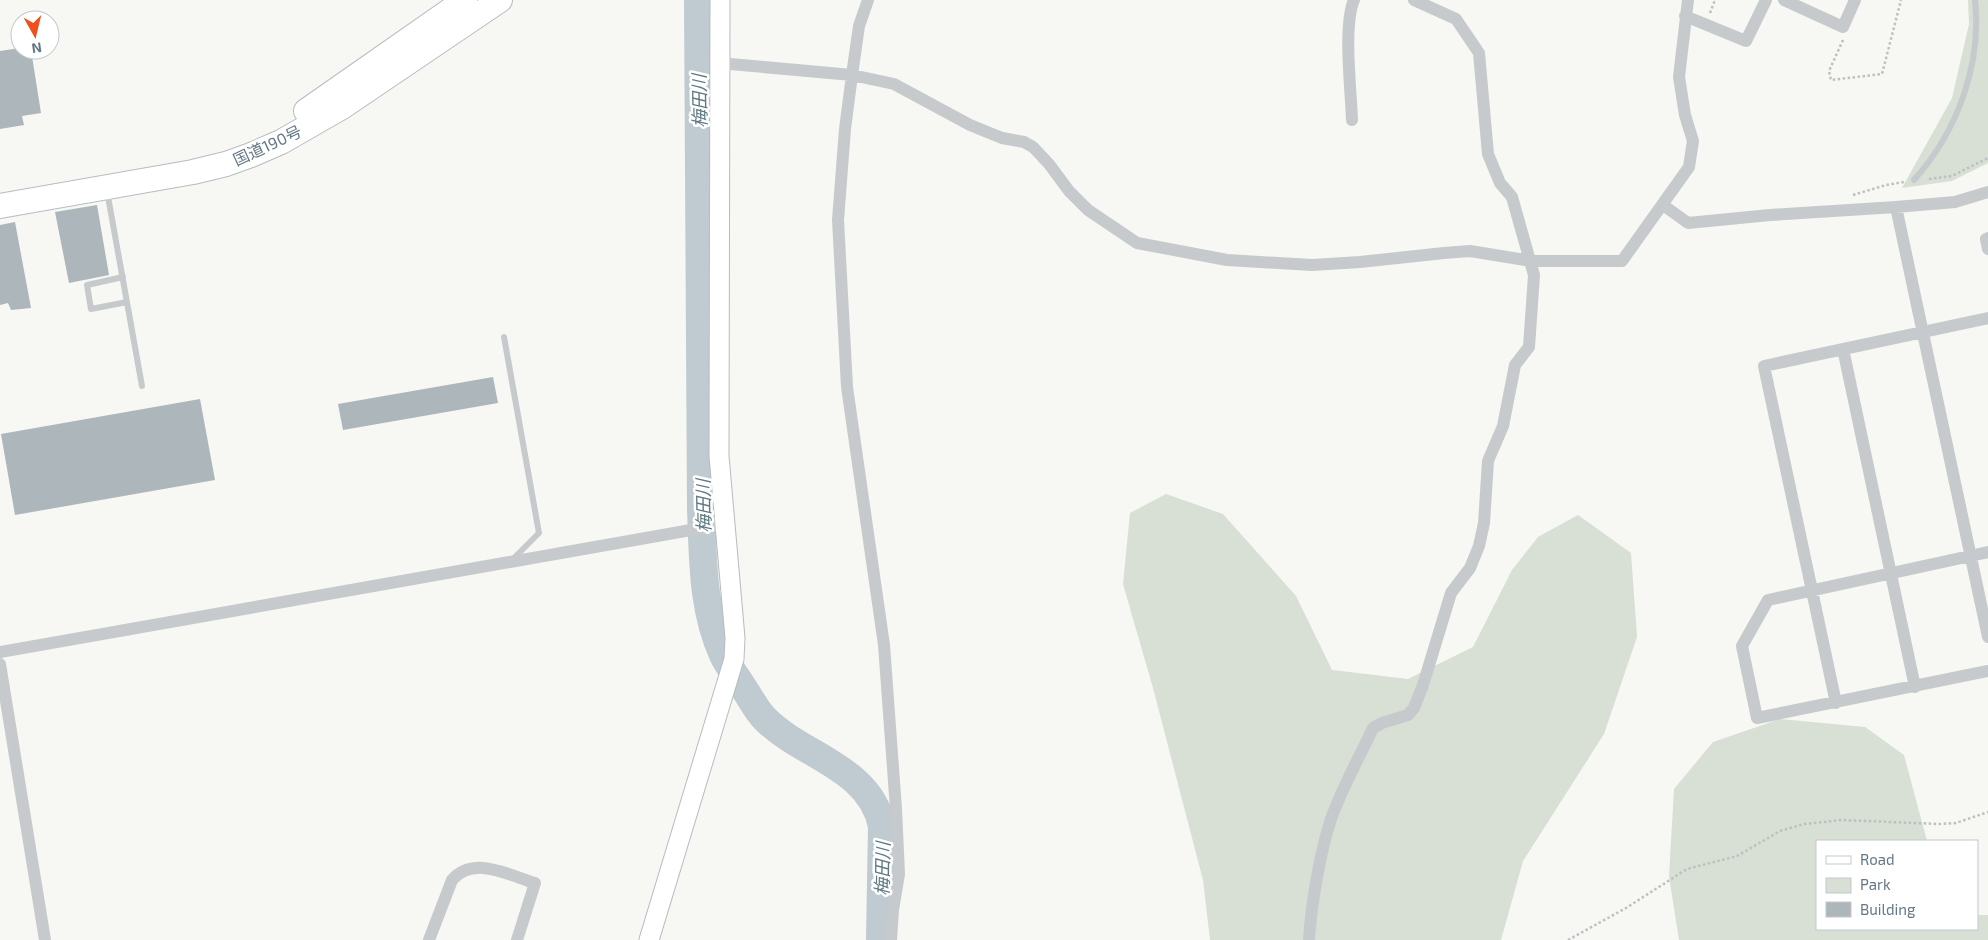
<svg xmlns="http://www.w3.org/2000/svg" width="1988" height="940" viewBox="0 0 1988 940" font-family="'Exo 2','Noto Sans JP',sans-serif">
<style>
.green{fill:#d8dfd4}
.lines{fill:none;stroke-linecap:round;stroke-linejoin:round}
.river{stroke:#bfcbd0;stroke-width:28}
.building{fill:#adb6bb}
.secondary-casing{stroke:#b6bcc0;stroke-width:21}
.highway-casing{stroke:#b8bcbf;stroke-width:26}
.path{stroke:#bdc0c2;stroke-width:2.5;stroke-dasharray:2.5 2.5;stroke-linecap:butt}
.lane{stroke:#c6cacd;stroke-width:6}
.street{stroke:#c6cacd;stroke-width:12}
.secondary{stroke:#fff;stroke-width:19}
.highway{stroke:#fff;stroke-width:24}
.labels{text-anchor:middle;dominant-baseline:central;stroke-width:5;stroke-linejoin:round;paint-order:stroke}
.street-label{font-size:16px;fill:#647787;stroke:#fff}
.water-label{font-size:18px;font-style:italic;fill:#5f7983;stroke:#fff}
</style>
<rect width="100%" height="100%" fill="#f7f7f3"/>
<path class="green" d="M 1968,0 L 1988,0 L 1988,163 L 1952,181 L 1902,188 L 1952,98 L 1969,24 Z
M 1166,494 L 1223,514 L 1296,596 L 1332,670 L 1408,679 L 1473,647 L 1512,570 L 1538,537 L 1578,515 L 1631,553 L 1637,637 L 1604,734 L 1523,861 L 1501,940 L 1210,940 L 1203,880 L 1153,688 L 1123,584 L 1130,513 Z
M 1780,719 L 1865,727 L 1904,755 L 1927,841 L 1817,841 L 1817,929 L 1977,929 L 1977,915 L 1988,915 L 1988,940 L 1679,940 L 1669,876 L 1674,789 L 1713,742 Z"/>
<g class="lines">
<path class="river" d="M 698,0 L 701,509 C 703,558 702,609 723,655 C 728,666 737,677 743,687 C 750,697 756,710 765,719 C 803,757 870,767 882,826 L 880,940"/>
</g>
<path class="building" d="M 20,48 L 20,50 L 31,50 L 41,113 L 22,116 L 24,125 L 0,129 L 0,51 Z
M 97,205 L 109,275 L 69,283 L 55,212 Z
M 15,222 L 31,308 L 11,310 L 8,303 L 0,305 L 0,225 Z
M 493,377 L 498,403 L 343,430 L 338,404 Z
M 200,399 L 215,480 L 15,515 L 1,434 Z"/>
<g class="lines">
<defs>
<path id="secondary" d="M 649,940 L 734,659 L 735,638 L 719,456 L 720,0"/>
<path id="highway" d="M 306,111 L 465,0
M 0,206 L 193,172 L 226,164 L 251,155 L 281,142 L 342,107 L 500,0"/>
</defs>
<use href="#secondary" class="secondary-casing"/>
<use href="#highway" class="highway-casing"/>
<path class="path" d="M 1710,13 L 1715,0
M 1843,40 L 1829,71 L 1831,80 L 1882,74 L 1901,0
M 1929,179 L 1952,176 L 1988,158
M 1853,195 L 1886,185 L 1904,182
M 1568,940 L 1626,908 L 1687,869 L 1737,856 L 1780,831 L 1804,824 L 1842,820 L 1939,824 L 1956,823 L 1988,812"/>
<path class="lane" d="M 1914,180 C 1957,132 1982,65 1975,0
M 107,191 L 142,386
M 123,277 L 87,285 L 91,309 L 127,302
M 504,337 L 539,533 L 513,559"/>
<path class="street" d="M 868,0 L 859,26 L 852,75 L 845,129 L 838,220 L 847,387 L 884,645 L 896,809 L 899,874 L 893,910 L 891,940
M 1784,0 L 1843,27 L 1855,0
M 1685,16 L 1746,41 L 1766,0
M 719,63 L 852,75 L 894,84 L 970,125 L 1002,138 L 1024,142 L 1033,147 L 1049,164 L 1069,191 L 1088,210 L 1137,243 L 1227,260 L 1312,265 L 1360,262 L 1444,253 L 1470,251 L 1531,261 L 1622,261 L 1689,167 L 1693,141 L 1685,115 L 1679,77 L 1688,0
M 1352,120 C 1351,89 1343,26 1354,0
M 1663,205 L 1688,223 L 1770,215 L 1896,207 L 1955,202 L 1988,192
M 1896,207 L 1988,637
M 1988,238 L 1986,239 L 1988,249
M 1843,349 L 1915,687
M 1988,552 L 1768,600 L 1742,646 L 1757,718 L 1988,671
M 0,652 L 725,524
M 0,664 L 45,940
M 1836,703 L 1764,366 L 1988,318
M 429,940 L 452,880 C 474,855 508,875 535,883 L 517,940
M 1309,940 C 1311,906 1320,852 1331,819 C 1342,788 1359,758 1373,728 L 1382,723 L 1408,715 L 1414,708 L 1423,685 L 1451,593 L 1470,568 L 1479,546 L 1484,523 L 1488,461 L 1503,426 L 1515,365 L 1529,347 L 1534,275 L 1512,197 L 1500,183 L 1488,154 L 1479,53 L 1456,19 L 1414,0"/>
<use href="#secondary" class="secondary"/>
<use href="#highway" class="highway"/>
</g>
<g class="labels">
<g class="street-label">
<text transform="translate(267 145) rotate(-25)">国道190号</text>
</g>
<g class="water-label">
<text transform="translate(699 101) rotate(-91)">梅田川</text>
<text transform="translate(703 506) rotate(-91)">梅田川</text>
<text transform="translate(882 869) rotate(-89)">梅田川</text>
</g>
</g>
<rect x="1816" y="840" width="162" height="90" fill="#ffffff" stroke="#c1c9cf"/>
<rect x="1826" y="856" width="25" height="8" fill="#ffffff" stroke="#c1c9cf"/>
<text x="1860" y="865" font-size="15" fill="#647787">Road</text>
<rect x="1826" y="878" width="25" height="15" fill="#d8dfd4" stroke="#c1c9cf"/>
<text x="1860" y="890" font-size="15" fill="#647787">Park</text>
<rect x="1826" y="902" width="25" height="15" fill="#adb6bb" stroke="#c1c9cf"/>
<text x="1860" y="915" font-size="15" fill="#647787">Building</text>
<g transform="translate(35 35) rotate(172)"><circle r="24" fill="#ffffff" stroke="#c1c9cf"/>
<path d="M0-4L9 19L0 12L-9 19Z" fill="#f04e1a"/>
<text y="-8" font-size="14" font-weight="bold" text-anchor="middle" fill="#647787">N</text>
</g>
</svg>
